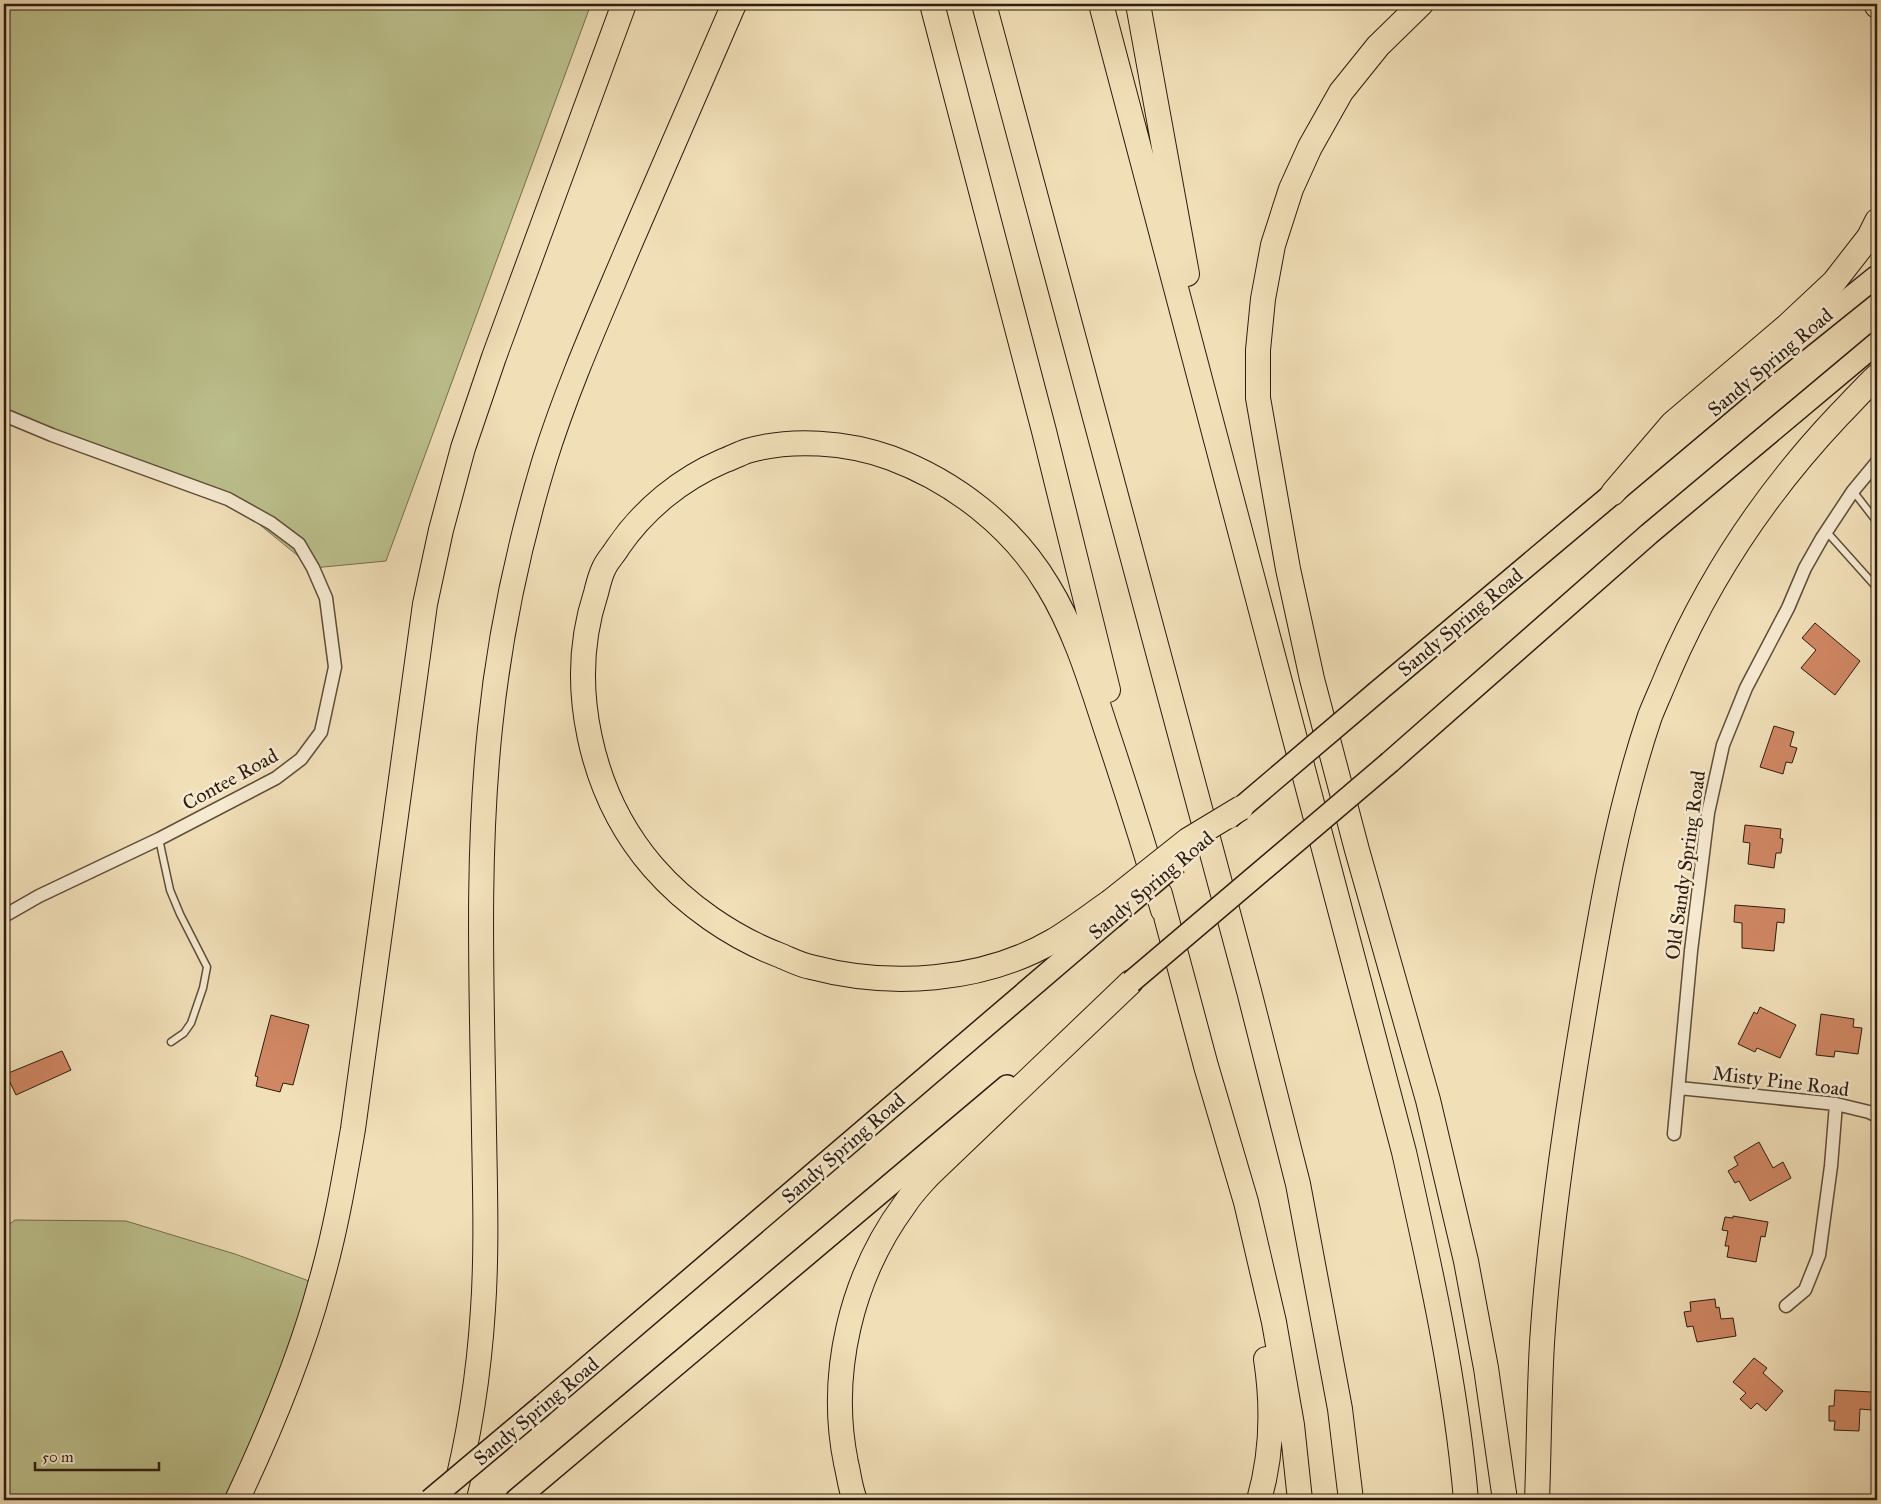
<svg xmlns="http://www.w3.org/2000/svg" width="1881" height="1504" viewBox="0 0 1881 1504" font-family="'IM FELL Great Primer',serif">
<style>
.green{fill:#bcc18d;stroke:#746e4e}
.building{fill:#d08764;stroke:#2c1c0f}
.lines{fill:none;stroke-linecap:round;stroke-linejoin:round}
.service-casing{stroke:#5d4d39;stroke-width:9}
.minor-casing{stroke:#5d4d39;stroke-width:15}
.primary-casing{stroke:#2c1c0f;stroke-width:24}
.motorway-casing{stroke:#2c1c0f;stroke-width:26}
.service{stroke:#f6ead1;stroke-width:6}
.minor{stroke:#f6ead1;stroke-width:12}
.primary{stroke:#f1dfb8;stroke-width:21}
.motorway{stroke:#f1dfb8;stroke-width:24}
.primary-bridge-casing{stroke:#2c1c0f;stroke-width:24;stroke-linecap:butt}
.motorway-bridge-casing{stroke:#2c1c0f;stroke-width:26;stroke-linecap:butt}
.primary-bridge{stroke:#f1dfb8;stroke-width:21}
.motorway-bridge{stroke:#f1dfb8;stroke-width:24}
.labels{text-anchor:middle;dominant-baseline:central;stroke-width:5;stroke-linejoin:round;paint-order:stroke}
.street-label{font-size:20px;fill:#2c1c0f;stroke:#f6ead1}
</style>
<rect width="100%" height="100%" fill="#f1dfb8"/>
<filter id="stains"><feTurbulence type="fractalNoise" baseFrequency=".004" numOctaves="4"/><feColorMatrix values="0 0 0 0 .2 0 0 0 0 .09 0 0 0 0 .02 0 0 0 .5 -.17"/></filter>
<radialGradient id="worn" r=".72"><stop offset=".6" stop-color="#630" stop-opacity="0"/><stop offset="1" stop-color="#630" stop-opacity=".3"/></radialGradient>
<path class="green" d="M 4,4 L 591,4 L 386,561 L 313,568 L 228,499 L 4,411 Z
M 15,1220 L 126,1221 L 235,1254 L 320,1285 L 237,1500 L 4,1500 L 4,1228 Z"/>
<path class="building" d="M 1815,623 L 1860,661 L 1835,695 L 1801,668 L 1816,650 L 1802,638 Z
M 1774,726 L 1794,732 L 1790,746 L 1797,748 L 1792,763 L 1786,762 L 1783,774 L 1760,767 Z
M 1745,825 L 1781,829 L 1780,838 L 1783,839 L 1781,853 L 1776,853 L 1774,868 L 1748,864 L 1750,843 L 1743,842 Z
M 1735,905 L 1785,909 L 1784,923 L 1777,922 L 1774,951 L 1742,948 L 1742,923 L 1734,922 Z
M 1760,1007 L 1796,1025 L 1780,1058 L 1757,1048 L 1755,1052 L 1738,1044 L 1754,1012 L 1757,1014 Z
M 1821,1014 L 1854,1019 L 1853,1027 L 1862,1028 L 1858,1054 L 1835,1051 L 1834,1057 L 1816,1055 Z
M 271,1015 L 309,1025 L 293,1085 L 283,1083 L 280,1092 L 256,1086 L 258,1077 L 255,1076 Z
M 62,1051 L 71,1070 L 16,1095 L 6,1074 Z
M 1759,1142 L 1773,1168 L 1783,1162 L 1791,1178 L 1750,1201 L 1739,1181 L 1735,1183 L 1728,1171 L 1738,1165 L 1734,1157 Z
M 1733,1216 L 1768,1222 L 1765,1237 L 1761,1236 L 1756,1262 L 1727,1257 L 1729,1246 L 1725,1246 L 1728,1231 L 1722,1230 L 1725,1217 L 1733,1218 Z
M 1715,1299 L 1716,1308 L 1719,1307 L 1721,1319 L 1733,1318 L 1736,1336 L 1697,1342 L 1693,1326 L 1687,1327 L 1684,1312 L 1691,1311 L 1690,1302 Z
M 1754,1358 L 1767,1368 L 1763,1373 L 1783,1391 L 1766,1411 L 1757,1403 L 1751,1409 L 1740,1399 L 1746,1393 L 1733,1382 Z
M 1835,1390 L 1872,1392 L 1871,1410 L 1860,1409 L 1859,1431 L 1834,1430 L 1835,1421 L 1829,1421 L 1829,1406 L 1834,1406 Z"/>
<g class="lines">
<defs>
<path id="service" d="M 1853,491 L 1877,522
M 1826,531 L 1877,588
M 159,839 L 170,890 L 180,914 L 207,967 L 203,988 L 191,1023 L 184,1033 L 171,1042"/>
<path id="minor" d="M 4,415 L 52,435 L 228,499 L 271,523 L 299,544 L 313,568 L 326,598 L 335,667 L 321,732 L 301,759 L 276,778 L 159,839 L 39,896 L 4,916
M 1679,1088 L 1836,1104 L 1869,1112 L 1877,1116
M 1674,1134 L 1691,951 L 1708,813 L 1723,745 L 1746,688 L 1788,608 L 1805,568 L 1822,538 L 1853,491 L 1877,462
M 1786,1306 L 1805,1290 L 1819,1255 L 1831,1166 L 1836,1104"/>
<path id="primary" d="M 1377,692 L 1755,374 L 1877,276
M 1390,762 L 1649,534 L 1877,343
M 543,1405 L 1112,918
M 516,1500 L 1007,1086"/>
<path id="motorway" d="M 932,4 L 1044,431 L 1108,690
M 984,4 L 1249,991 L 1298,1184 L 1340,1409 L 1351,1500
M 1101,4 L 1404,1152 C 1430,1267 1456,1383 1466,1500
M 1138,4 L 1187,274
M 1421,4 L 1378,46 L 1341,92 L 1310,147 L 1291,189 L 1273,245 L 1263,299 L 1258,350 L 1258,398 L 1288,569 L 1312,679 L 1357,850 L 1428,1100 L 1466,1261 L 1486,1368 L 1505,1500
M 1876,4 L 1877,6
M 1613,493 L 1672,424 L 1786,327 L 1834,282 L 1869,237 L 1877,221
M 1160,894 L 1206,1066 L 1246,1202 L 1274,1322 L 1292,1425 L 1300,1500
M 1110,902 C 1091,915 1073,929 1053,941 C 982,982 890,988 811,967 C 800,965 789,959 779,955 C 732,937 686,905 653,867 C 590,794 566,684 596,593 C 598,585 600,576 604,568 C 607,561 614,554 618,547 C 644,509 681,479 723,461 C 731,458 739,454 747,451 C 792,438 847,442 891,458 C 955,482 1013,527 1048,586 C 1075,630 1090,680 1106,729 C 1126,789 1145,849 1163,910
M 237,1500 C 270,1430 300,1359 320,1285 C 335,1234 344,1181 353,1129 L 425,604 L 441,530 L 463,448 L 494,357 L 624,4
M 453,1500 C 469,1438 479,1373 483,1309 C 487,1250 485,1190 484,1131 C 482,996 476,861 490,728 C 499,638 518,548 544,462 C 567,388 599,317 629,246 C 664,165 699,84 734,4
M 855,1500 C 850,1488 849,1475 846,1463 C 828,1374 851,1277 905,1204 C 912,1193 921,1184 929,1175 L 1131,982
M 1259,1500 C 1272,1455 1273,1405 1266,1359
M 1537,1500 C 1539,1448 1539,1395 1542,1343 C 1549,1234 1565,1125 1583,1018 C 1600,916 1617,813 1650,716 C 1656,701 1663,686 1669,671 C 1710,576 1768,490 1839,415 C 1852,402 1864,388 1877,376"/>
</defs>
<use href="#service" class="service-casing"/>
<use href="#minor" class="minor-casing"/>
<use href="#primary" class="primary-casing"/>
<use href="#motorway" class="motorway-casing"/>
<use href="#service" class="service"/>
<use href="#minor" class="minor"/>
<use href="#primary" class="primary"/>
<use href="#motorway" class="motorway"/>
<defs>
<path id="primary-bridge" d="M 1229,818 L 1377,692
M 1112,918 L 1177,863
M 1131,982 L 1390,762
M 430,1500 L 543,1405"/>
<path id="motorway-bridge" d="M 1110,902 L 1188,840 L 1241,808"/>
</defs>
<use href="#primary-bridge" class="primary-bridge-casing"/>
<use href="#motorway-bridge" class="motorway-bridge-casing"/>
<use href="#primary-bridge" class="primary-bridge"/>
<use href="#motorway-bridge" class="motorway-bridge"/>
</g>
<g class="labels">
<g class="street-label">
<text transform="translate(1770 362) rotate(-40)">Sandy Spring Road</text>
<text transform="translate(1460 622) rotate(-40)">Sandy Spring Road</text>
<text transform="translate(230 779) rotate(-29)">Contee Road</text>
<text transform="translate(1685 865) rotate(-82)">Old Sandy Spring Road</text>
<text transform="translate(1151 885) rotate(-40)">Sandy Spring Road</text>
<text transform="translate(1781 1081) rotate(7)">Misty Pine Road</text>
<text transform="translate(843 1148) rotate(-41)">Sandy Spring Road</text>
<text transform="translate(536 1411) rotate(-40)">Sandy Spring Road</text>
</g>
</g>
<rect width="1881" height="1504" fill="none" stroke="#f1dfb8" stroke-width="20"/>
<rect x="5" y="5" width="1871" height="1494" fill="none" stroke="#2c1c0f" stroke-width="2.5"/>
<rect x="10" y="10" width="1861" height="1484" fill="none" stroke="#2c1c0f"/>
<path d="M35 1462v8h124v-8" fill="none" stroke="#2c1c0f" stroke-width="2.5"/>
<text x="42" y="1462" font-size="15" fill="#2c1c0f" stroke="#f6ead1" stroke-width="4" paint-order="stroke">50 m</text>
<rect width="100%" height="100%" filter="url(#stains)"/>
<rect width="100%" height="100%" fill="url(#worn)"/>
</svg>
